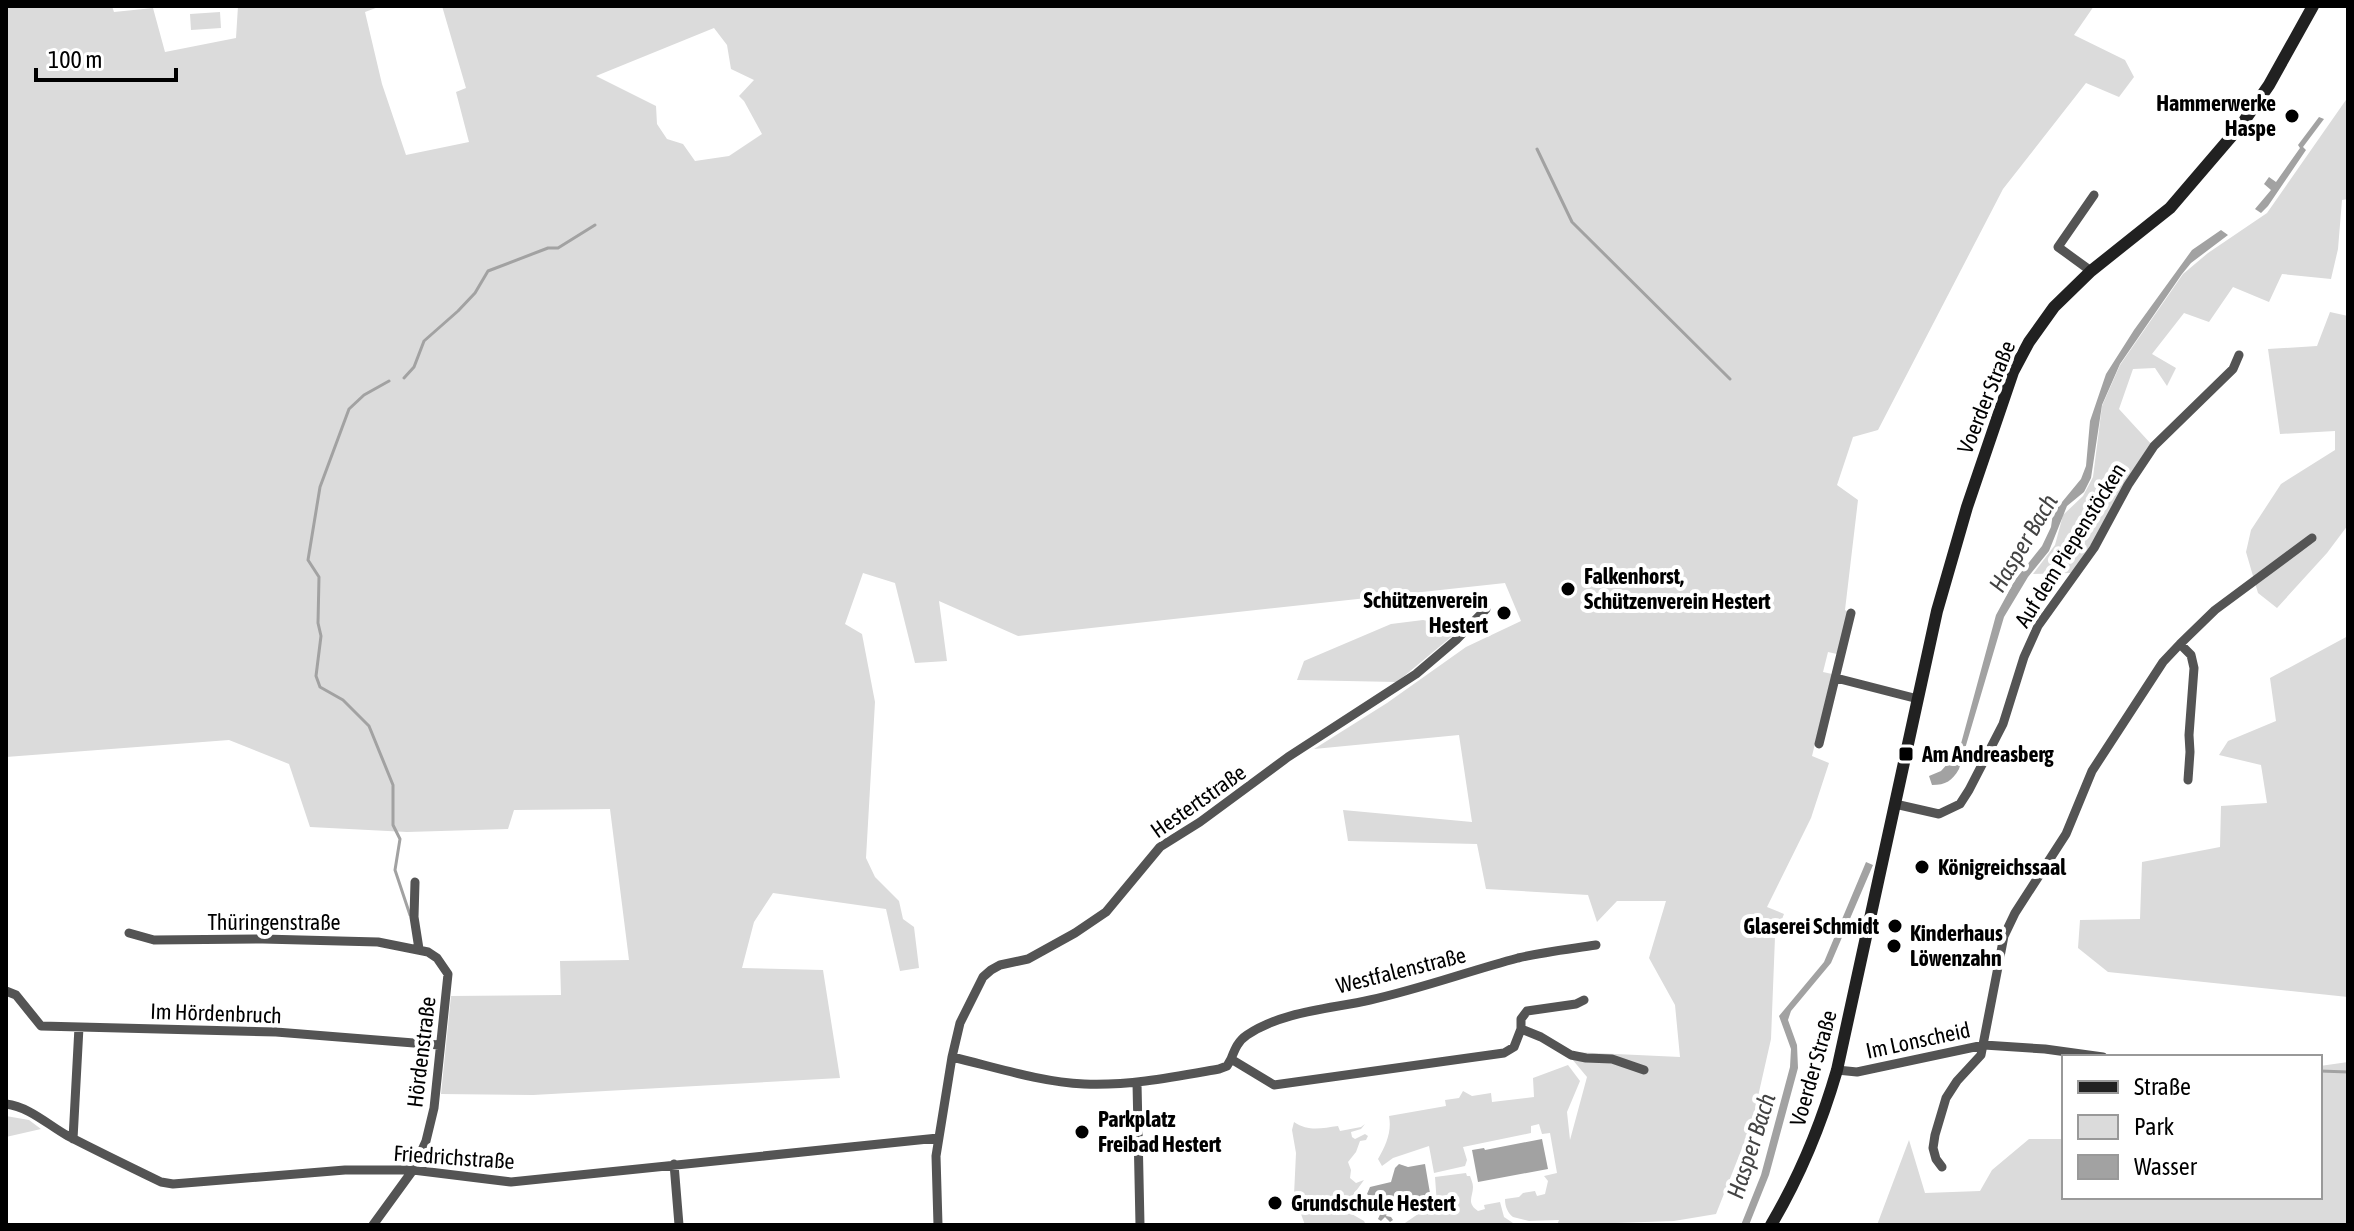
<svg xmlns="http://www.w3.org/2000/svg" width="2354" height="1231" viewBox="0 0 2354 1231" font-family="'Asap Condensed',sans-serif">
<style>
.green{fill:#dbdbdb;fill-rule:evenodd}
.water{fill:#a2a2a2}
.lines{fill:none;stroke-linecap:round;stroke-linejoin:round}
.stream{stroke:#a2a2a2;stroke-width:3}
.minor{stroke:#545454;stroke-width:9}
.secondary{stroke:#212121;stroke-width:12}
.poi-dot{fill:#000;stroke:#fff;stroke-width:3}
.labels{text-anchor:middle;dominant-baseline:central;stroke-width:8;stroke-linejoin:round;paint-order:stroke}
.poi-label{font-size:22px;font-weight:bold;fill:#000;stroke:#fff;text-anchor:start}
.street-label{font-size:22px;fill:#000;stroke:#fff}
.water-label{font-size:24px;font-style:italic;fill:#434343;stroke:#fff}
</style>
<rect width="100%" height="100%" fill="#fff"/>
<path class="green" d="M 6,6 L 112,6 L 114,12 L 153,8 L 165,52 L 236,38 L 238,6 L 381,6 L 365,12 L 382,84 L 406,155 L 469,142 L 456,92 L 466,88 L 442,6 L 2094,6 L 2074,35 L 2125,60 L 2134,77 L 2119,97 L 2086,83 L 2003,189 L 1878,430 L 1853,437 L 1837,485 L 1858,500 L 1845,610 L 1848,612 L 1837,654 L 1828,652 L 1823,672 L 1832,674 L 1812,756 L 1829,763 L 1811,818 L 1767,907 L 1784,914 L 1775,937 L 1771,1039 L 1752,1123 L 1716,1214 L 1674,1221 L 1557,1225 L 1559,1220 L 1529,1221 L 1513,1217 C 1508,1213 1505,1207 1505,1199 L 1519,1197 L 1523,1193 L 1535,1191 L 1537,1196 L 1545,1194 L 1548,1181 L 1544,1176 L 1557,1173 L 1550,1133 L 1542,1134 L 1539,1124 L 1531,1126 L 1531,1133 L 1463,1147 L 1467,1160 L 1465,1166 L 1434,1173 L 1429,1146 L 1393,1158 L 1382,1166 L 1378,1159 C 1386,1145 1392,1132 1389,1116 L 1446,1106 L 1445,1100 L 1459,1098 L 1463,1091 L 1472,1096 L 1491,1093 L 1492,1102 L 1534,1097 L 1533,1078 L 1568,1065 L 1580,1081 L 1567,1112 L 1570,1140 L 1587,1077 L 1572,1059 L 1573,1052 L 1680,1057 L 1675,1005 L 1649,958 L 1666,901 L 1617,901 L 1597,922 L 1588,895 L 1486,889 L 1477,844 L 1348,841 L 1343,810 L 1472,822 L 1459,735 L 1314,749 L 1387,703 L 1466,647 L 1521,621 L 1505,583 L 1018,636 L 939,601 L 947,661 L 915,663 L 895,583 L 863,573 L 845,624 L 862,634 L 875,702 L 866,858 L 875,877 L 899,901 L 903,919 L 914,927 L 919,968 L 900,971 L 886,909 L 773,893 L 754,922 L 742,968 L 823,970 L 840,1078 L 533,1095 L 441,1094 L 451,996 L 561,995 L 560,961 L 629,960 L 610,809 L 514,810 L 508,829 L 407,832 L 310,827 L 289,764 L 229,740 L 6,757 ZM 714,28 L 727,45 L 731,69 L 754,80 L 739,96 L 744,101 L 762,134 L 729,156 L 695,161 L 683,144 L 667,139 L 657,124 L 656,106 L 596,76 Z
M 220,12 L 221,28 L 191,30 L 190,14 Z
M 2348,97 L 2348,199 L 2342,200 L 2338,249 L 2331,279 L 2282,274 L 2269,302 L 2233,287 L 2209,322 L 2184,313 L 2152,354 L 2176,368 L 2167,386 L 2155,368 L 2133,369 L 2119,409 L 2152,445 L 2092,547 L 2071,573 L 2033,574 L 2055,545 L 2063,515 L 2083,496 L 2093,477 L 2102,406 L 2120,365 L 2183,274 L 2208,253 L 2267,213 Z
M 2330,312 L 2348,316 L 2348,525 L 2327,553 L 2277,608 L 2258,593 L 2246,552 L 2251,530 L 2281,484 L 2335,450 L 2335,431 L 2280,434 L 2268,349 L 2317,346 Z
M 1423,620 L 1462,628 L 1397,682 L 1297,680 L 1304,661 L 1391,624 Z
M 2348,636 L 2348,997 L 2108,972 L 2078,948 L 2080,920 L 2140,919 L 2142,862 L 2220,847 L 2221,806 L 2267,803 L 2261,765 L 2219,755 L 2228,741 L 2276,721 L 2270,678 Z
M 2348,1062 L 2348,1225 L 1877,1225 L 1909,1140 L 1925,1193 L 1980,1191 L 1992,1170 L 2029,1139 L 2064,1139 L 2064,1197 L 2320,1197 L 2320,1066 Z
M 6,1116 L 29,1120 L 41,1129 L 6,1137 Z
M 1294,1122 C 1309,1132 1322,1128 1338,1126 L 1340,1131 L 1361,1127 L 1365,1124 L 1361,1129 L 1351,1132 L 1352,1137 L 1355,1139 L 1365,1134 L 1368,1136 L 1366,1140 L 1360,1141 L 1356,1152 L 1348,1162 L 1351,1170 L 1350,1178 L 1356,1183 L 1364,1180 L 1343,1209 L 1364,1221 L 1366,1225 L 1305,1225 L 1294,1195 L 1296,1153 L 1292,1130 Z
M 1466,1173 L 1467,1176 L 1470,1176 C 1471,1179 1473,1183 1473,1187 C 1473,1197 1466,1203 1478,1211 L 1485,1209 L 1484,1205 L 1500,1202 L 1504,1217 L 1516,1225 L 1402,1225 L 1421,1212 L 1437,1205 L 1435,1177 Z"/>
<path class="water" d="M 2319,117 L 2324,119 L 2303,147 L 2306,150 L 2268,206 L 2261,213 L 2255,209 L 2271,190 L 2264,184 L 2269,177 L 2276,182 L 2300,148 L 2298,145 Z
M 2221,230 L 2228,235 L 2191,263 L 2182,274 L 2120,364 L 2102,405 L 2091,478 L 2084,492 L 2067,506 L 2049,551 L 2028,577 L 2004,617 L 1959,769 C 1952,781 1946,785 1932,785 L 1929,776 L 1941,771 L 1959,751 L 1996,615 L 2015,580 L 2042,546 L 2051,527 L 2053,513 L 2081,479 L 2086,466 L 2090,421 L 2106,374 L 2134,330 L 2192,250 Z
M 1866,862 L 1873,865 L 1831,963 L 1791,1011 L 1788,1020 L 1797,1045 L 1798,1068 L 1769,1175 L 1749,1225 L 1741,1225 L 1761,1175 L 1790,1067 L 1791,1049 L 1779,1016 L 1824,962 Z
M 1542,1139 L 1548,1169 L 1478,1182 L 1472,1150 L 1484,1148 L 1485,1150 Z
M 1399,1164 L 1408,1167 L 1425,1164 L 1431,1199 L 1385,1207 L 1388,1212 L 1386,1216 L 1391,1217 L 1393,1220 L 1390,1222 L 1385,1217 L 1381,1221 L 1378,1219 L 1383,1208 L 1367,1194 L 1370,1187 L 1391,1182 L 1395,1168 Z"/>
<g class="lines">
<path class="stream" d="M 1537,149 L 1572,222 L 1730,379
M 404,378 L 414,367 L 424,341 L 458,311 L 475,293 L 488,271 L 548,248 L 558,248 L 595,225
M 389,381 L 364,395 L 349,409 L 320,487 L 308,560 L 319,577 L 318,623 L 321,636 L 316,676 L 320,687 L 343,700 L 369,726 L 393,785 L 393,825 L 400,839 L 395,870 L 410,915
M 2320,1071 L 2348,1072"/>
<path class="minor" d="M 2091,271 L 2058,247 L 2094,195
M 2180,644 L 2191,655 L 2194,668 L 2189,735 L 2190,752 L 2188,780
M 1836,678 L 1918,699
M 1819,744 L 1851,613
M 1895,804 L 1939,814 L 1960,804 L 1969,790 L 2003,724 L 2024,657 L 2038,626 L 2094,548 L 2128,485 L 2154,446 L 2233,369 L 2239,355
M 415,882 L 414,917 L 419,949
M 129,933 L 154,940 L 263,939 L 378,942 L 428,952 L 437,958 L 448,974 L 434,1108 L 426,1141 L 413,1170 L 373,1225
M 6,991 L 16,995 L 41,1026 L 276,1032 L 439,1045
M 1584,1000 L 1576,1004 L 1527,1011 L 1521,1019 L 1521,1029 L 1541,1037 L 1571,1055 L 1586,1058 L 1612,1059 L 1644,1070
M 952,1057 C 995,1067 1040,1082 1084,1084 C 1130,1086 1174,1077 1219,1069 L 1227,1066 L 1231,1059 L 1274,1085 L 1504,1053 L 1514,1047 L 1521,1029
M 1231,1059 C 1235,1049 1238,1041 1247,1035 C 1283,1011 1330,1009 1370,1000 C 1420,989 1469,971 1518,958 C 1543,952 1570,949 1596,945
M 1837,1070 L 1857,1072 L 1984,1045 L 2045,1049 L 2103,1057
M 1137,1083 L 1140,1225
M 6,1104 C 30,1107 48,1125 68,1136 C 99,1152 130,1167 161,1182 L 173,1184 L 345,1170 L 413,1170 L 511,1182 L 938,1138
M 73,1139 L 79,1027
M 674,1164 L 679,1225
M 1942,1167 L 1936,1159 L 1933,1148 L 1935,1135 L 1946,1098 L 1957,1081 L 1981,1055 L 2004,936 L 2015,913 L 2066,834 L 2092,771 L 2163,662 L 2180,644 L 2215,610 L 2312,538
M 938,1225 L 936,1156 L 952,1057 L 960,1023 L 983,977 L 991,970 L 1000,965 L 1028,959 L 1075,933 L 1106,912 L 1160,847 L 1200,822 L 1288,757 L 1416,674 L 1456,640 L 1486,609"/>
<path class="secondary" d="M 1771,1225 C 1800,1176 1821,1125 1837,1070 L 1937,611 L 1967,507 L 2013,372 L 2029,342 L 2054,307 L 2091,271 L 2170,208 L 2242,124 L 2269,85 L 2313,6"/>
</g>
<g class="poi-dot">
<circle cx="2292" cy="116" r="8"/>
<circle cx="1568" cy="589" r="8"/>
<circle cx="1504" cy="613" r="8"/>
<rect x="1898" y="746" width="16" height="16" rx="4"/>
<circle cx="1922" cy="867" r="8"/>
<circle cx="1895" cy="926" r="8"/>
<circle cx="1894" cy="946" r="8"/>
<circle cx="1082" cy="1132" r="8"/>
<circle cx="1275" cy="1203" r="8"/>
</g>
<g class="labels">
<g class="poi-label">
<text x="2276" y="103" text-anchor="end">Hammerwerke<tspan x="2276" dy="25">Haspe</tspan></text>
<text x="1584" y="576">Falkenhorst,<tspan x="1584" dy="25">Schützenverein Hestert</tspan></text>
<text x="1488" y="600" text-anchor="end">Schützenverein<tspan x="1488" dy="25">Hestert</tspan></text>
<text x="1922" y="754">Am Andreasberg</text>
<text x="1938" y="867">Königreichssaal</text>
<text x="1879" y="926" text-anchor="end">Glaserei Schmidt</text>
<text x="1910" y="933">Kinderhaus<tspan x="1910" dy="25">Löwenzahn</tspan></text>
<text x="1098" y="1119">Parkplatz<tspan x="1098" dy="25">Freibad Hestert</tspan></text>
<text x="1291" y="1203">Grundschule Hestert</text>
</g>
<g class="street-label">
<text transform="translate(1986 397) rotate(-68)">Voerder Straße</text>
<text transform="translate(2070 545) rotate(-58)">Auf dem Piepenstöcken</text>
<text transform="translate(1198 801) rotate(-35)">Hestertstraße</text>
<text x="274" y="922">Thüringenstraße</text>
<text transform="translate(1401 970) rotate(-14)">Westfalenstraße</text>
<text transform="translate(216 1013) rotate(2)">Im Hördenbruch</text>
<text transform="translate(1918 1040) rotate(-12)">Im Lonscheid</text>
<text transform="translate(421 1052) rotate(-83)">Hördenstraße</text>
<text transform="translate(1813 1068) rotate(-74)">Voerder Straße</text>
<text transform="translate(454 1157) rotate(4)">Friedrichstraße</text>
</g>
<g class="water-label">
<text transform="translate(2023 543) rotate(-59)">Hasper Bach</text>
<text transform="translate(1751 1146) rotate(-72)">Hasper Bach</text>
</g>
</g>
<rect width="2354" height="1231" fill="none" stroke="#000000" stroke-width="16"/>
<rect x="2062" y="1055" width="260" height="144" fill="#ffffff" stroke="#999999" stroke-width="2"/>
<rect x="2078" y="1081" width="40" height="12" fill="#212121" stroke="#999999" stroke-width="2"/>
<text x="2134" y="1095" font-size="24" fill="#000000">Straße</text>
<rect x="2078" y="1115" width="40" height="24" fill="#dbdbdb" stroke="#999999" stroke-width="2"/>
<text x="2134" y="1135" font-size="24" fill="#000000">Park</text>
<rect x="2078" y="1155" width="40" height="24" fill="#a2a2a2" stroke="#999999" stroke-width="2"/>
<text x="2134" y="1175" font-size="24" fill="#000000">Wasser</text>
<path d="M36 68v12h140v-12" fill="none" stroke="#000000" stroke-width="4"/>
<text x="48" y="68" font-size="24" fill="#000000" stroke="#ffffff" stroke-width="6" paint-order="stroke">100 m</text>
</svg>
